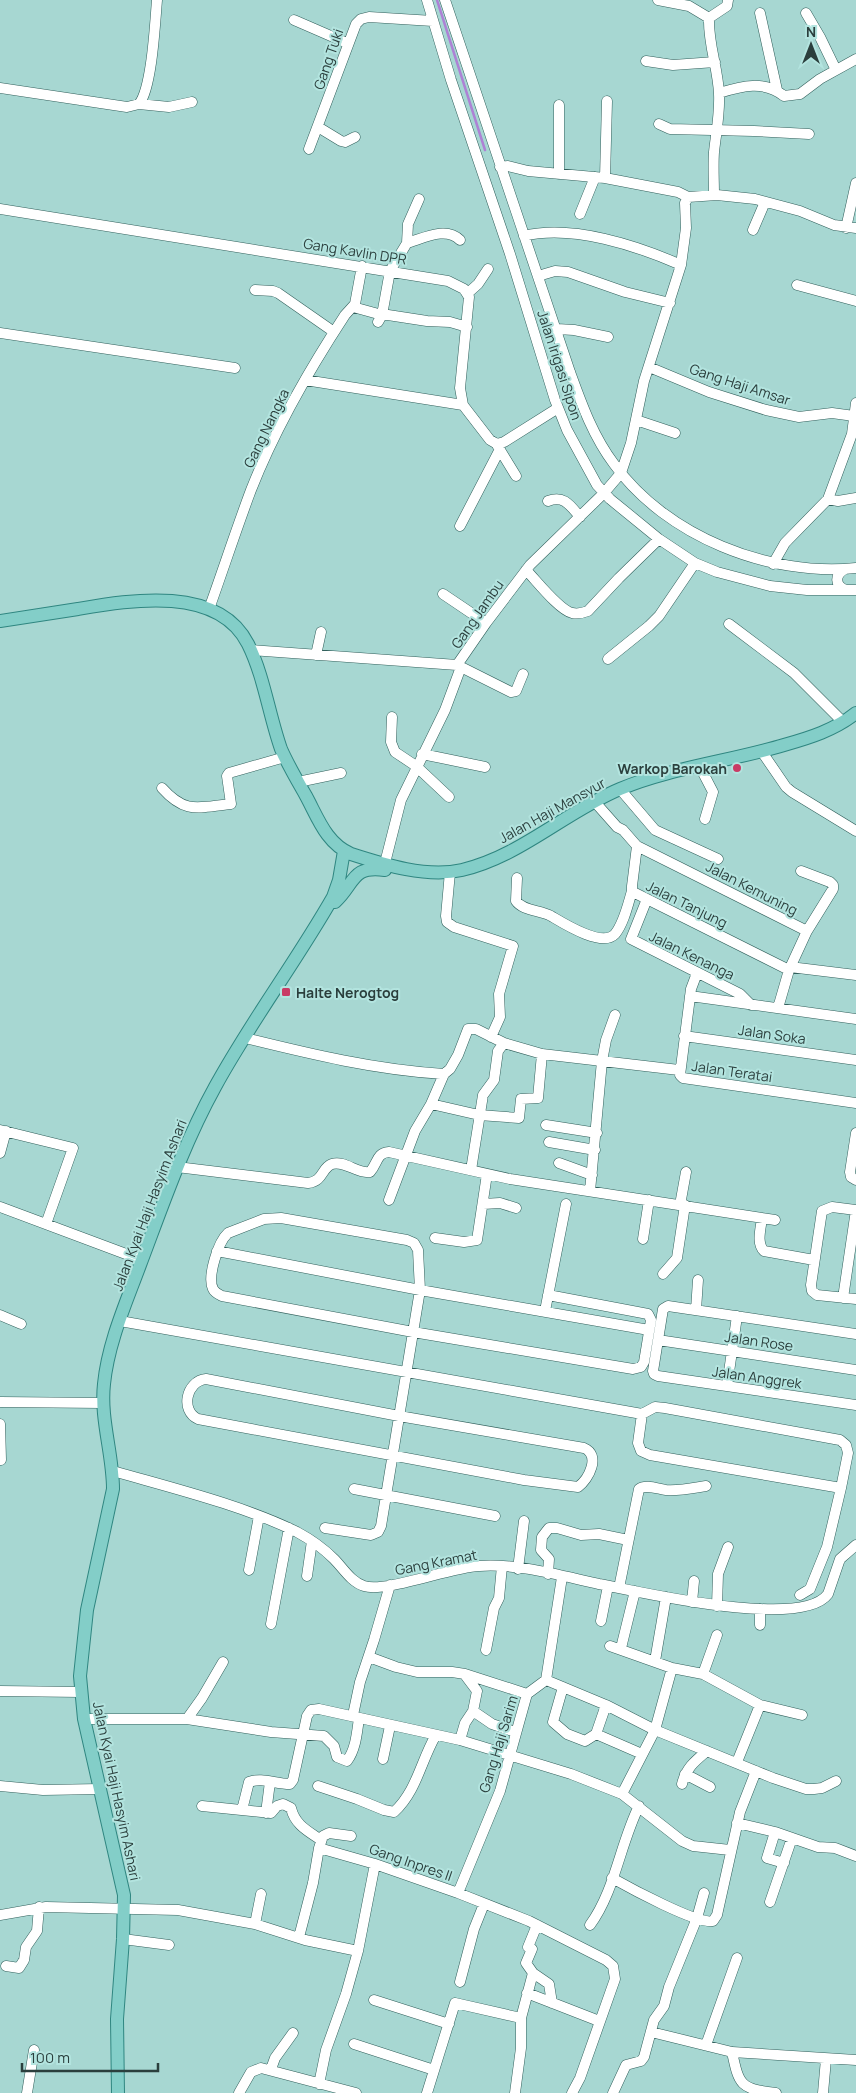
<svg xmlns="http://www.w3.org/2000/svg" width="856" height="2093" viewBox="0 0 856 2093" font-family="Manrope,sans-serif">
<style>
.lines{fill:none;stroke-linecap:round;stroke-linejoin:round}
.stream{stroke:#ad82d5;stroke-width:2.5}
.minor-casing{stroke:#32605c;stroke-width:11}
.major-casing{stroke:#2f8680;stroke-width:14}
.minor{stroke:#fff;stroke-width:10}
.major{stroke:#83cec8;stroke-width:12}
.poi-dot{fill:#c93b65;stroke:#b3e4df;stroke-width:2}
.labels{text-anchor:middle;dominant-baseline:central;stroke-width:4;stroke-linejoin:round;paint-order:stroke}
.street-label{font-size:14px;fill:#2b3f3d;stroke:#b3e4df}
.poi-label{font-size:14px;font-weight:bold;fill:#2b3f3d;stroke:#b3e4df;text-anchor:end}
</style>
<rect width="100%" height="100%" fill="#a7d7d2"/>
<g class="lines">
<path class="stream" d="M 437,0 L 485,150"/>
<defs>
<path id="minor" d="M 427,0 L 451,80 L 510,254 L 555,400 L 567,430 L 597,485 L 610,499 L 659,539 L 695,563 L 717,572 L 770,586 L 807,590 L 856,590
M 445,0 L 570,372 C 582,405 593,436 614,464 C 666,536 769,577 856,568
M 658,0 L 689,6 L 709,18
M 760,13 L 777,90
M 806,13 L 820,37 L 836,70
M 294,20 L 347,43
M 646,61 L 673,65 L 715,62
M 0,88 L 127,107 L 139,104 L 169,107 L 192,102
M 719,93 C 742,86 764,80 784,96 L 800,94 L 820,79 L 856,59
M 139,104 C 152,88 155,23 157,0
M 659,124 L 670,129 L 754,131 L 809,134
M 318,127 L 341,141 L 345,142 L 355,137
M 309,149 L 356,24 L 361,19 L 369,17 L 433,21
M 500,167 L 508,166 L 528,171 L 605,178 L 678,192 L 688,197 L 717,195 L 755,199 L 800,211 L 834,225 L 856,228
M 559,174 L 559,105
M 605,178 L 607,101
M 714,195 C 714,181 713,166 714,152 C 716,133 720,114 719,94 C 718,68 708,44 709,18 L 727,6 L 728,0
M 0,209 L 448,281 L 464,289 L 469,297 L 460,388 L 463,405 L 490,440 L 497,444 L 504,442 L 558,408
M 580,214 L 595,177
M 846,228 L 856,183
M 753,230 L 765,202
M 524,236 C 572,224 638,246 681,265
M 407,243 L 408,224 L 419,199
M 538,276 L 555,271 L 568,272 L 625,292 L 670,303
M 797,285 L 856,301
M 255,290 L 273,291 L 278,293 L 334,332
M 468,293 L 478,284 L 488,269
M 353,307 L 382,315 L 390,271 L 407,243 C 424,238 446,226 460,240
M 378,322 L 382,315 L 388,315 L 427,321 L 450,322 L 467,327
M 557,329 L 574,330 L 608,337
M 0,333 L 235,368
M 649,367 L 709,392 L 766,410 L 799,417 L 832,413 L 854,416
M 305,380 L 463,405
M 636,420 L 675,433
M 497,445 L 516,476
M 828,499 L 838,501 L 856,498
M 548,501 C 564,495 570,505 580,517
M 460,526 L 500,449
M 773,564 L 785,543 L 828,499 L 852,434 L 856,403
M 845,569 C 834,575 835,586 846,590
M 526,570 C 536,580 559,610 572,613 C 577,614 583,613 588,611 L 619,578 L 659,539
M 443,594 L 486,623
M 209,609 C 223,570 236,530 251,490 C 275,429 309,370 345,315 L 355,304 L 362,266
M 729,624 L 794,673 L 843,722
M 251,650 L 457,665 L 486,623 L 530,565 L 604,493 L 621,473 L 631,443 L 644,381 L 681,265 L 686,228 L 685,203 L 688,197
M 316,655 L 321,632
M 608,659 L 649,626 L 659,616 L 695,563
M 457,665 L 511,692 L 516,691 L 523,674
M 392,717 L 391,742 L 395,752 L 416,766 L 449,797
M 762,752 L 786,787 L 792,792 L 856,831
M 422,754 L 485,767
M 700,767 L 713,792 L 705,819
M 298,782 L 341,773
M 162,788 C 186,815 199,807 231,804 L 227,776 L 229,773 L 285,757
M 620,789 L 655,830 L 718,859
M 594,801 L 617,827 L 623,830 L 637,846 L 632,886 L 632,891 L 635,893 L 789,970
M 637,846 L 807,931
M 385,863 L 401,800 L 445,710 L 461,667
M 450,872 L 446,916 L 447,922 L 454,927 L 513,946 L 499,994 L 500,1017 L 491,1037
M 517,878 L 516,901 C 523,911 540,910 551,916 C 563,923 602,948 615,934 C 624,923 628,904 632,891
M 647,899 L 631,939 L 740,994 L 751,1005
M 790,967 L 856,975
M 697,973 L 691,989 L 680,1075 L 683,1078 L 856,1103
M 690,996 L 856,1019
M 778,1008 L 789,970 L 807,931 L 833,889 L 833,885 L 830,882 L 801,871
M 684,1036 L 856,1060
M 245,1038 C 310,1054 376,1070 444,1074
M 431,1104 L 479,1115 L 519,1118 L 521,1099 L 538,1098 L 542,1054
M 546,1125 L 597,1133
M 0,1130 L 73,1148 L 46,1224
M 856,1133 L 850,1172 L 851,1177 L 856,1180
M 549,1142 L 595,1150
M 0,1153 L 6,1131
M 559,1163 L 592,1175
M 177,1167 L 308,1183 C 324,1181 321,1168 332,1164 C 345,1160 357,1174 370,1172 C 378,1163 376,1153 389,1152 L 510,1179 L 775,1220
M 471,1170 L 483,1095 L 494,1080 L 498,1051 L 504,1043
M 590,1191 L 602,1061 L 606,1040 L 615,1015
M 389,1200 L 415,1131 L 431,1104 L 444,1074 L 450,1069 L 458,1055 L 468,1029 L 476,1029 L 504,1043 L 542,1054 L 679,1070
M 483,1204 L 500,1203 L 516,1208
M 680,1205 L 686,1172
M 0,1207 L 142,1260
M 856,1210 L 832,1207 L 822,1211 L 811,1285 L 812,1291 L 817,1295 L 856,1299
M 762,1218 C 761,1228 756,1243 764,1251 L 814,1260
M 435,1238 L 464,1242 L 477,1240 L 487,1174
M 643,1239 L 649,1200
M 217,1251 L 420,1290 L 649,1330
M 663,1274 L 677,1258 L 685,1205
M 843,1298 L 856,1210
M 696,1310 L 698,1280
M 545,1311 L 566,1204
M 0,1315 L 21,1324
M 120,1321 L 642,1414 L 655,1407 L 665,1408 L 840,1440 L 846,1445 L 848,1453 L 841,1488 L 650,1455 L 641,1451 L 638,1443 L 642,1414
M 856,1334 L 668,1306 L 663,1309 L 653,1371 L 654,1374 L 658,1376 L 856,1405
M 658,1340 L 856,1370
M 206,1379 L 399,1416 L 584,1448 C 601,1455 589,1479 578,1487 L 524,1480 L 198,1419 C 180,1411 186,1381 206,1379 Z
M 727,1386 L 737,1316
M 0,1402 L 103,1403
M 0,1424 L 1,1460
M 113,1471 C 172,1488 242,1505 297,1532 C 310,1539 323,1548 334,1559 C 343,1568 351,1582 364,1586 C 386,1593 451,1567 479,1566 C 517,1563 562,1576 599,1584 C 641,1592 802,1630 828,1594 L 840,1559 L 856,1545
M 354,1489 L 495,1516
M 325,1528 L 371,1535 L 378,1532 L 381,1526 L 420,1290 L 418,1250 L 414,1243 L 407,1240 L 281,1218 L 264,1219 L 228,1233 C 218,1242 207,1277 213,1289 C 215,1293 218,1294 222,1296 L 413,1332 L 633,1369 L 641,1367 L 644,1362 L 651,1320 L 648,1314 L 548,1295
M 518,1569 L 524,1521
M 249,1570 L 259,1516
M 548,1574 L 549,1559 L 541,1550 L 542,1537 L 549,1528 L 557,1528 L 581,1535 L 599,1534 L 628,1540
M 307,1576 L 312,1541
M 619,1588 L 639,1489 C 646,1484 658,1489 666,1490 C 680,1491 693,1488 706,1486
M 800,1595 L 810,1589 L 827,1547 L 841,1488
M 692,1602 L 694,1581
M 717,1606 L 718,1574 L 728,1547
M 601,1621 L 608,1586
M 271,1624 L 289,1528
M 760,1625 L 760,1609
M 610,1646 L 672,1668 L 703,1674 L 760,1705 L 802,1715
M 621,1648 L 635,1591
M 486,1650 L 494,1608 L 499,1598 L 502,1566
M 369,1657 L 396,1667 L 417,1672 L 452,1672 L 465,1674 L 527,1694
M 655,1661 L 666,1597
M 703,1674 L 717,1635
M 546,1680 L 606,1705 L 655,1730 L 773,1778 L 806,1789 L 814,1789 L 822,1788 L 836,1781
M 563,1687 L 553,1722 L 567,1734 L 585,1741 L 596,1734 L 606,1705
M 0,1691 L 81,1692
M 473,1711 L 492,1724 L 515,1732
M 353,1715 L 360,1682 L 374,1640 L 390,1585
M 84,1719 L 187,1719 L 271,1732 L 324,1736 L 334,1746 L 337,1757 L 347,1761 C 356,1749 357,1732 359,1718
M 187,1719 L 202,1698 L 223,1662
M 596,1734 L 642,1754
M 460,1740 L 465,1723 L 473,1711 L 477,1691 L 465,1675
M 383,1759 L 390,1726
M 737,1762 L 760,1705
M 685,1774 L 710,1787
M 682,1784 C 686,1768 695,1761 707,1751
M 0,1786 L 43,1790 L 100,1789
M 318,1786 L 357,1799 L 384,1810 L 394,1812 C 417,1791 421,1760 436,1735
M 622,1794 L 655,1730 L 672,1668
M 202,1806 L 271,1813 L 277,1806 L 283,1804 L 291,1808 C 295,1825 308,1831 321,1840
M 242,1810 L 249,1782 C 262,1777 275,1784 290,1784 L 293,1780 L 307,1716 L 311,1710 L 319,1709 L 460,1740 L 571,1774 L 622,1794 L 682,1841 L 693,1846 L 730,1850
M 266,1813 L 270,1782
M 737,1823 L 775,1832 L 818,1847 L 835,1848 L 856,1856
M 775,1832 L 767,1858 L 784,1863
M 319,1848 L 375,1864 L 458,1893 L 529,1921 L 606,1960 L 613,1966 L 615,1979 L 580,2078 L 572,2093
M 612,1878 C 628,1887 698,1925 713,1921 L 717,1915 L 740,1812 L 756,1771
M 458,1893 L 500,1791 L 527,1694 L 546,1680 L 562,1577
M 770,1902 L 792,1838
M 0,1915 L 46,1907 L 178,1910 L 255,1924 L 305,1940 L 358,1951
M 255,1924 L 261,1894
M 537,1925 L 528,1947 L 532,1949 L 526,1963 L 533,1973 L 549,1984 L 552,2003
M 590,1925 C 615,1891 620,1844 639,1806
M 299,1937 L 313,1883 L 319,1848 L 323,1836 L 329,1833 L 351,1836
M 123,1939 L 169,1945
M 6,1966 L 19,1968 L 24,1960 L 26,1947 L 37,1931 L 39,1907
M 460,1982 L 474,1929 L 484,1904
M 527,1993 L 599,2021
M 374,2000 L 449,2024
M 651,2032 L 732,2052 L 856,2060
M 354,2044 L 434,2070
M 706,2045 L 737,1958
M 732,2052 C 739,2085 740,2089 776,2093
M 271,2069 L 275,2058 L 293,2033
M 319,2084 L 326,2050 L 346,1994 L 358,1951 L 375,1864
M 27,2093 L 34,2050
M 239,2093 L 251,2072 L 261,2068 L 356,2093
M 427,2093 L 455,2003 L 521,2018
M 515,2093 L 521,2048 L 521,2018 L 533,1973
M 613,2093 L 626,2065 L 641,2061 L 644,2057 L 654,2020 L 664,2006 L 669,1987 L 697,1918 L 704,1893
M 823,2093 L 826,2059"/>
<path id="major" d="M 0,621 C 26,617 52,613 78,609 C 131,600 218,585 248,644 C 264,676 269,715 281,749 C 288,765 297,780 306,796 C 318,818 326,843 351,854 C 385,865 427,878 462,870 C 521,856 565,812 620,789 C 670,768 731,761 784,745 C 809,738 835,730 856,713
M 335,902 C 355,884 351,865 385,870
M 118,2093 L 117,2019 L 123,1939 L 124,1895 L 84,1719 L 80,1676 L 87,1610 L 113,1489 C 113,1454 100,1419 104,1384 C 108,1343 126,1303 140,1265 C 163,1204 184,1143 215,1087 C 251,1021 296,962 333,897 L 339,880 L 344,851"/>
</defs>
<use href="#minor" class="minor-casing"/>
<use href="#major" class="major-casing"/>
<use href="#minor" class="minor"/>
<use href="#major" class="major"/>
</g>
<g class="poi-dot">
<circle cx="737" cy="768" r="5"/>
<rect x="281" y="987" width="10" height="10" rx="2.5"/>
</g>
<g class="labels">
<g class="street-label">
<text transform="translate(328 59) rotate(-71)">Gang Tuki</text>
<text transform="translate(355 251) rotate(9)">Gang Kavlin DPR</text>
<text transform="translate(560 365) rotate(72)">Jalan Irigasi Sipon</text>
<text transform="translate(740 384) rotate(18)">Gang Haji Amsar</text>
<text transform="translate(266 428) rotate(-64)">Gang Nangka</text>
<text transform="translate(477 614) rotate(-55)">Gang Jambu</text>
<text transform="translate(552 810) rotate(-29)">Jalan Haji Mansyur</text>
<text transform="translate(752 888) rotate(27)">Jalan Kemuning</text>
<text transform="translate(687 904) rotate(26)">Jalan Tanjung</text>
<text transform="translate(692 955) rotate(26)">Jalan Kenanga</text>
<text transform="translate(772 1034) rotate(8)">Jalan Soka</text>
<text transform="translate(732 1071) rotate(8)">Jalan Teratai</text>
<text transform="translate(149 1205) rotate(-69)">Jalan Kyai Haji Hasyim Ashari</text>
<text transform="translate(759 1341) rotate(8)">Jalan Rose</text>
<text transform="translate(757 1377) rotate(8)">Jalan Anggrek</text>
<text transform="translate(436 1562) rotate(-11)">Gang Kramat</text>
<text transform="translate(498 1744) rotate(-73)">Gang Haji Sarim</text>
<text transform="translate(117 1791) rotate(78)">Jalan Kyai Haji Hasyim Ashari</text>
<text transform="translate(411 1862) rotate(19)">Gang Inpres II</text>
</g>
<g class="poi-label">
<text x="727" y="768">Warkop Barokah</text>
<text x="296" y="992" text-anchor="start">Halte Nerogtog</text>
</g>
</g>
<g transform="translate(811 45)" stroke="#b3e4df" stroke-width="4" paint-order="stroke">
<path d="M0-4L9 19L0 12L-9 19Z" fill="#2b3f3d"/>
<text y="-8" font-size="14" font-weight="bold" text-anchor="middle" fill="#2b3f3d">N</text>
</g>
<path d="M22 2063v8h136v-8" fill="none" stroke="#2b3f3d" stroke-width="2.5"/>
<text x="30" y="2063" font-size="15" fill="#2b3f3d" stroke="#b3e4df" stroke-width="4" paint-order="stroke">100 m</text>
</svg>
